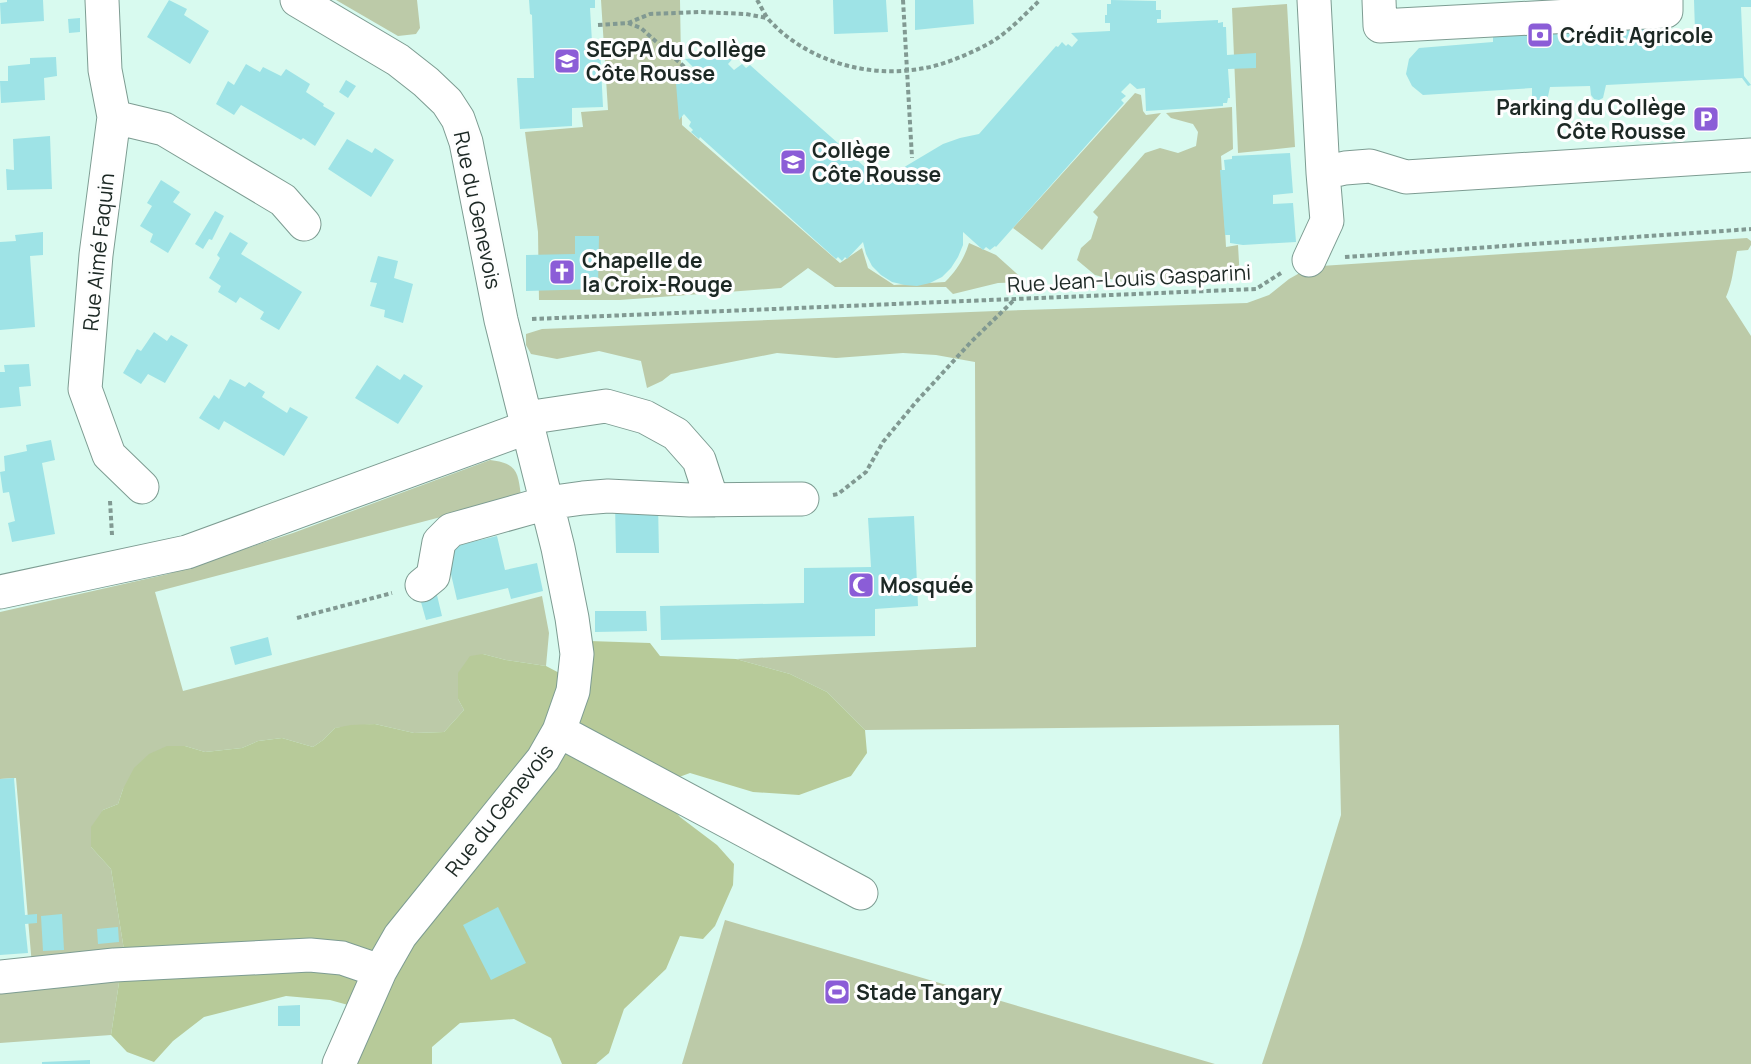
<svg xmlns="http://www.w3.org/2000/svg" width="1751" height="1064" viewBox="0 0 1751 1064" font-family="Manrope,sans-serif">
<style>
.green{fill:#bccaa8}
.forest{fill:#b7ca99}
.building{fill:#9ee3e6}
.lines{fill:none;stroke-linecap:round;stroke-linejoin:round}
.minor-casing{stroke:#7d9c92;stroke-width:35}
.path{stroke:#819992;stroke-width:4;stroke-dasharray:4.5 3;stroke-linecap:butt}
.minor{stroke:#fff;stroke-width:33}
.labels{text-anchor:middle;dominant-baseline:central;stroke-width:6;stroke-linejoin:round;paint-order:stroke}
.poi-label{font-size:21px;font-weight:bold;fill:#1c2824;stroke:#fefefe;text-anchor:start}
.street-label{font-size:21px;fill:#1c2824;stroke:#fefefe}
</style>
<rect width="100%" height="100%" fill="#d8faef"/>
<path class="green" d="M 336,0 L 417,0 L 420,28 L 416,34 L 398,36 Z
M 601,0 L 680,0 L 682,125 L 840,263 L 862,248 L 868,268 L 894,285 L 945,282 C 957,270 964,259 969,243 L 996,255 L 1026,282 L 998,283 L 953,294 L 946,287 L 835,287 L 808,268 L 781,288 L 620,300 L 539,300 L 538,232 L 525,132 L 583,127 L 581,112 L 608,110 Z
M 1287,4 L 1295,147 L 1238,153 L 1232,8 Z
M 1135,93 L 1141,95 L 1143,111 L 1146,115 L 1161,113 L 1042,250 L 1013,228 Z
M 1232,107 L 1233,149 L 1221,156 L 1226,247 L 1238,245 L 1240,280 L 1122,282 L 1095,275 L 1077,260 L 1081,248 L 1091,239 L 1098,217 L 1093,212 L 1145,153 L 1160,148 L 1178,153 L 1196,146 L 1198,132 L 1193,124 L 1171,118 L 1166,113 Z
M 1747,238 L 1751,241 L 1751,245 L 1748,250 L 1737,251 C 1733,268 1733,281 1726,297 L 1751,336 L 1751,1064 L 1262,1064 L 1302,943 L 1341,815 L 1339,725 L 865,730 L 827,692 L 790,674 L 736,659 L 976,647 L 975,362 L 936,355 L 903,353 L 836,358 L 777,353 L 671,374 L 662,381 L 647,388 L 641,361 L 599,351 L 557,359 L 531,354 L 526,345 L 526,334 L 542,329 L 996,311 L 1247,303 L 1269,295 L 1289,279 L 1305,270 L 1321,266 Z
M 490,460 C 517,463 518,472 521,496 L 155,592 L 183,691 L 542,596 L 549,633 L 546,666 L 506,660 L 483,654 L 458,699 L 464,710 L 444,732 L 414,733 L 375,724 L 335,728 L 323,740 L 313,747 L 282,738 L 258,741 L 242,748 L 205,752 L 185,746 L 123,789 L 118,804 L 103,810 L 91,847 L 111,869 L 124,950 L 111,1035 L 0,1043 L 0,991 L 34,989 L 16,778 L 0,779 L 0,612 L 168,574 L 293,533 Z
M 725,920 L 1215,1064 L 682,1064 Z"/>
<path class="forest" d="M 589,641 L 650,643 L 660,656 L 736,659 L 790,674 L 827,692 L 865,730 L 867,753 L 851,776 L 799,795 L 753,792 L 690,773 L 671,780 L 666,801 L 680,817 L 717,845 L 734,864 L 733,885 L 715,926 L 703,939 L 680,936 L 666,969 L 624,1009 L 609,1053 L 596,1064 L 562,1064 L 551,1038 L 514,1019 L 460,1023 L 432,1047 L 432,1064 L 357,1064 L 377,1013 L 330,1000 L 286,996 L 204,1017 L 173,1041 L 154,1062 L 127,1052 L 111,1035 L 124,950 L 111,869 L 91,847 L 91,827 L 103,810 L 118,804 L 123,789 L 134,768 L 149,754 L 167,746 L 185,746 L 205,752 L 242,748 L 258,741 L 282,738 L 313,747 L 323,740 L 335,728 L 351,725 L 375,724 L 414,733 L 444,732 L 464,710 L 458,699 L 458,673 L 470,656 L 483,654 L 506,660 L 546,666 L 567,677 Z"/>
<path class="building" d="M 7,0 L 43,0 L 44,21 L 1,24 L 0,3 L 7,2 Z
M 169,0 L 187,9 L 184,15 L 209,31 L 190,64 L 147,37 Z
M 529,0 L 595,0 L 595,8 L 590,8 L 592,42 L 598,42 L 598,48 L 600,48 L 603,107 L 572,108 L 572,126 L 520,129 L 517,78 L 534,78 L 532,15 L 530,14 Z
M 833,0 L 886,0 L 888,32 L 834,34 Z
M 915,0 L 973,0 L 974,24 L 915,30 Z
M 1111,0 L 1156,1 L 1156,10 L 1161,10 L 1161,19 L 1157,19 L 1157,23 L 1218,20 L 1218,23 L 1223,22 L 1223,27 L 1226,27 L 1227,55 L 1256,53 L 1256,68 L 1228,69 L 1230,98 L 1228,98 L 1227,103 L 1223,103 L 1223,106 L 1146,111 L 1145,88 L 1137,89 L 1130,83 L 1121,92 L 1126,96 L 1121,100 L 1124,103 L 996,247 L 995,246 L 990,250 L 986,247 L 983,250 L 963,232 L 963,245 L 958,257 L 951,268 L 942,277 L 930,283 L 917,286 L 905,285 L 892,282 L 881,275 L 872,266 L 866,254 L 863,242 L 847,259 L 845,257 L 842,261 L 838,257 L 836,259 L 700,137 L 699,139 L 691,132 L 693,130 L 689,126 L 691,122 L 684,114 L 679,120 L 675,71 L 687,81 L 696,70 L 685,59 L 736,55 L 728,64 L 734,70 L 742,64 L 746,68 L 750,65 L 884,184 L 906,166 L 943,144 L 960,138 L 979,134 L 1056,46 L 1058,47 L 1062,42 L 1066,46 L 1068,44 L 1072,47 L 1078,40 L 1071,33 L 1110,31 L 1110,23 L 1105,23 L 1105,15 L 1107,15 L 1107,4 L 1111,4 Z
M 1694,0 L 1751,0 L 1751,7 L 1741,7 L 1744,76 L 1751,85 L 1748,86 L 1742,78 L 1606,85 L 1603,98 L 1599,100 L 1594,99 L 1591,95 L 1590,86 L 1550,87 L 1547,101 L 1542,103 L 1536,102 L 1532,96 L 1532,88 L 1423,95 L 1412,86 L 1406,74 L 1409,59 L 1419,48 L 1493,42 L 1493,26 L 1647,19 L 1648,34 L 1695,31 Z
M 80,18 L 80,32 L 69,33 L 68,19 Z
M 56,57 L 57,76 L 44,78 L 45,100 L 1,103 L 0,81 L 8,81 L 8,66 L 30,64 L 30,58 Z
M 246,64 L 260,72 L 263,67 L 281,76 L 286,69 L 310,84 L 306,92 L 324,104 L 323,106 L 335,113 L 315,146 L 303,138 L 301,140 L 241,105 L 234,115 L 216,104 L 228,81 L 234,85 Z
M 346,80 L 356,86 L 348,98 L 339,92 Z
M 50,136 L 52,189 L 7,190 L 6,169 L 14,170 L 13,139 Z
M 347,139 L 372,153 L 375,148 L 394,160 L 371,197 L 328,169 Z
M 1290,153 L 1293,193 L 1273,195 L 1273,204 L 1293,203 L 1296,242 L 1243,245 L 1230,243 L 1230,235 L 1225,235 L 1220,170 L 1225,170 L 1224,160 L 1232,159 L 1232,156 Z
M 161,180 L 180,192 L 173,202 L 191,214 L 168,253 L 150,242 L 153,234 L 140,226 L 152,206 L 147,203 Z
M 215,211 L 224,216 L 212,240 L 209,239 L 203,249 L 195,244 Z
M 43,232 L 43,255 L 30,256 L 35,327 L 0,330 L 0,242 L 16,241 L 15,235 Z
M 230,232 L 248,243 L 241,254 L 302,292 L 279,330 L 260,319 L 264,312 L 240,297 L 236,303 L 218,292 L 221,286 L 209,278 L 220,258 L 217,255 Z
M 575,236 L 599,236 L 598,289 L 526,291 L 526,255 L 575,254 Z
M 378,256 L 398,261 L 394,278 L 413,284 L 403,323 L 384,317 L 385,310 L 370,306 L 377,283 L 370,282 Z
M 154,332 L 167,341 L 171,335 L 188,345 L 165,383 L 148,374 L 141,384 L 123,373 L 137,349 L 141,351 Z
M 29,364 L 31,386 L 19,387 L 21,406 L 0,408 L 0,372 L 5,372 L 4,365 Z
M 377,365 L 400,380 L 404,374 L 423,386 L 398,424 L 355,398 Z
M 230,379 L 245,387 L 249,382 L 265,392 L 262,397 L 287,413 L 290,407 L 308,417 L 284,456 L 224,421 L 219,430 L 199,418 L 214,395 L 219,399 Z
M 51,440 L 55,460 L 42,463 L 55,534 L 12,542 L 8,523 L 15,521 L 9,492 L 3,493 L 0,472 L 5,471 L 4,456 L 27,451 L 26,445 Z
M 615,503 L 658,503 L 659,553 L 616,553 Z
M 914,516 L 918,606 L 875,609 L 875,636 L 661,640 L 660,606 L 804,603 L 804,568 L 871,567 L 868,518 Z
M 497,536 L 505,570 L 537,563 L 543,591 L 511,599 L 508,588 L 457,600 L 447,557 L 447,548 Z
M 436,591 L 442,616 L 426,620 L 419,595 Z
M 595,611 L 646,611 L 647,631 L 595,632 Z
M 268,637 L 272,655 L 235,665 L 230,647 Z
M 14,778 L 25,915 L 37,914 L 37,923 L 25,924 L 28,953 L 0,955 L 0,779 Z
M 498,907 L 526,963 L 491,980 L 463,925 Z
M 62,914 L 64,950 L 43,951 L 41,916 Z
M 118,927 L 119,942 L 98,944 L 97,929 Z
M 300,1005 L 300,1026 L 278,1026 L 278,1006 Z
M 90,1060 L 90,1064 L 42,1064 L 42,1062 Z"/>
<g class="lines">
<defs>
<path id="minor" d="M 102,0 L 105,70 L 114,117 L 96,255 L 85,389 L 109,455 L 142,487
M 297,0 L 398,60 L 426,82 L 447,102 L 458,119 L 466,142 L 501,320 L 558,548 L 572,618 L 577,654 L 573,691 L 559,731 L 543,759 L 400,936 L 380,971 L 339,1064
M 1379,0 L 1380,26 L 1666,11 L 1666,0
M 114,117 L 164,129 L 283,200 L 304,224
M 1323,173 L 1345,168 L 1370,166 L 1406,177 L 1751,155
M 1309,260 L 1327,221 L 1323,173 L 1314,0
M 526,418 L 606,406 L 645,417 L 676,434 L 699,460 L 712,500
M 422,585 L 433,576 L 439,542 L 451,530 L 547,503 L 583,498 L 608,496 L 690,500 L 802,499
M 0,592 L 187,552 L 528,427
M 559,731 L 861,893
M 0,977 L 114,965 L 310,955 L 342,958 L 380,971"/>
</defs>
<use href="#minor" class="minor-casing"/>
<path class="path" d="M 757,0 C 761,6 764,14 769,20 C 806,60 865,78 919,69 C 942,66 967,55 988,44 C 1008,33 1024,15 1040,0
M 903,0 L 912,158
M 628,23 L 650,14 L 699,12 L 746,14 L 767,18
M 598,25 L 628,23 L 641,28 L 689,71
M 1345,257 L 1751,229
M 532,319 L 1256,289 L 1281,273
M 833,495 L 838,494 L 866,472 L 883,442 L 916,402 L 970,343 L 1015,299
M 110,501 L 112,535
M 297,618 L 392,593"/>
<use href="#minor" class="minor"/>
</g>
<defs>
<symbol id="bank-square" viewBox="-11 -11 22 22"><rect x="-9" y="-9" width="18" height="18" rx="4" fill="#8b5dd7" stroke="#fefefe"/><path d="M-6-4H6V4H-6ZM0-2.3a2.3 2.3 0 1 0 0 4.6a2.3 2.3 0 1 0 0-4.6Z" fill="#fff"/></symbol>
<symbol id="school-square" viewBox="-11 -11 22 22"><rect x="-9" y="-9" width="18" height="18" rx="4" fill="#8b5dd7" stroke="#fefefe"/><path d="M0-5L7-2L0 1L-7-2ZM-4 1L0 2.5L4 1V4Q0 6-4 4Z" fill="#fff"/></symbol>
<symbol id="parking-square" viewBox="-11 -11 22 22"><rect x="-9" y="-9" width="18" height="18" rx="4" fill="#8b5dd7" stroke="#fefefe"/><path d="M-3.5-5.5H1a3.5 3.5 0 0 1 0 7H-1V5.5H-3.5ZM-1-3.4V-.6H.8a1.4 1.4 0 0 0 0-2.8Z" fill="#fff"/></symbol>
<symbol id="church-square" viewBox="-11 -11 22 22"><rect x="-9" y="-9" width="18" height="18" rx="4" fill="#8b5dd7" stroke="#fefefe"/><path d="M-1.2-6h2.4v3.5h3.3v2.4h-3.3V6h-2.4V-.1h-3.3v-2.4h3.3Z" fill="#fff"/></symbol>
<symbol id="mosque-square" viewBox="-11 -11 22 22"><rect x="-9" y="-9" width="18" height="18" rx="4" fill="#8b5dd7" stroke="#fefefe"/><path d="M3.5-4.9A6 6 0 1 0 3.5 4.9A5 5 0 1 1 3.5-4.9Z" fill="#fff"/></symbol>
<symbol id="stadium-square" viewBox="-11 -11 22 22"><rect x="-9" y="-9" width="18" height="18" rx="4" fill="#8b5dd7" stroke="#fefefe"/><path d="M0-5a6.5 5 0 1 0 0 10a6.5 5 0 1 0 0-10ZM-3.5-1.8h7v3.6h-7Z" fill="#fff"/></symbol>
</defs>
<g fill-rule="evenodd">
<use href="#bank-square" x="1525" y="20" width="30" height="30"/>
<use href="#school-square" x="552" y="46" width="30" height="30"/>
<use href="#parking-square" x="1691" y="104" width="30" height="30"/>
<use href="#school-square" x="778" y="147" width="30" height="30"/>
<use href="#church-square" x="547" y="257" width="30" height="30"/>
<use href="#mosque-square" x="846" y="570" width="30" height="30"/>
<use href="#stadium-square" x="822" y="977" width="30" height="30"/>
</g>
<g class="labels">
<g class="poi-label">
<text x="1560" y="35">Crédit Agricole</text>
<text x="586" y="49">SEGPA du Collège<tspan x="586" dy="24">Côte Rousse</tspan></text>
<text x="1686" y="107" text-anchor="end">Parking du Collège<tspan x="1686" dy="24">Côte Rousse</tspan></text>
<text x="812" y="150">Collège<tspan x="812" dy="24">Côte Rousse</tspan></text>
<text x="582" y="260">Chapelle de<tspan x="582" dy="24">la Croix-Rouge</tspan></text>
<text x="880" y="585">Mosquée</text>
<text x="856" y="992">Stade Tangary</text>
</g>
<g class="street-label">
<text transform="translate(478 210) rotate(78)">Rue du Genevois</text>
<text transform="translate(98 252) rotate(-84)">Rue Aimé Faquin</text>
<text transform="translate(1129 278) rotate(-3)">Rue Jean-Louis Gasparini</text>
<text transform="translate(499 810) rotate(-52)">Rue du Genevois</text>
</g>
</g>
</svg>
